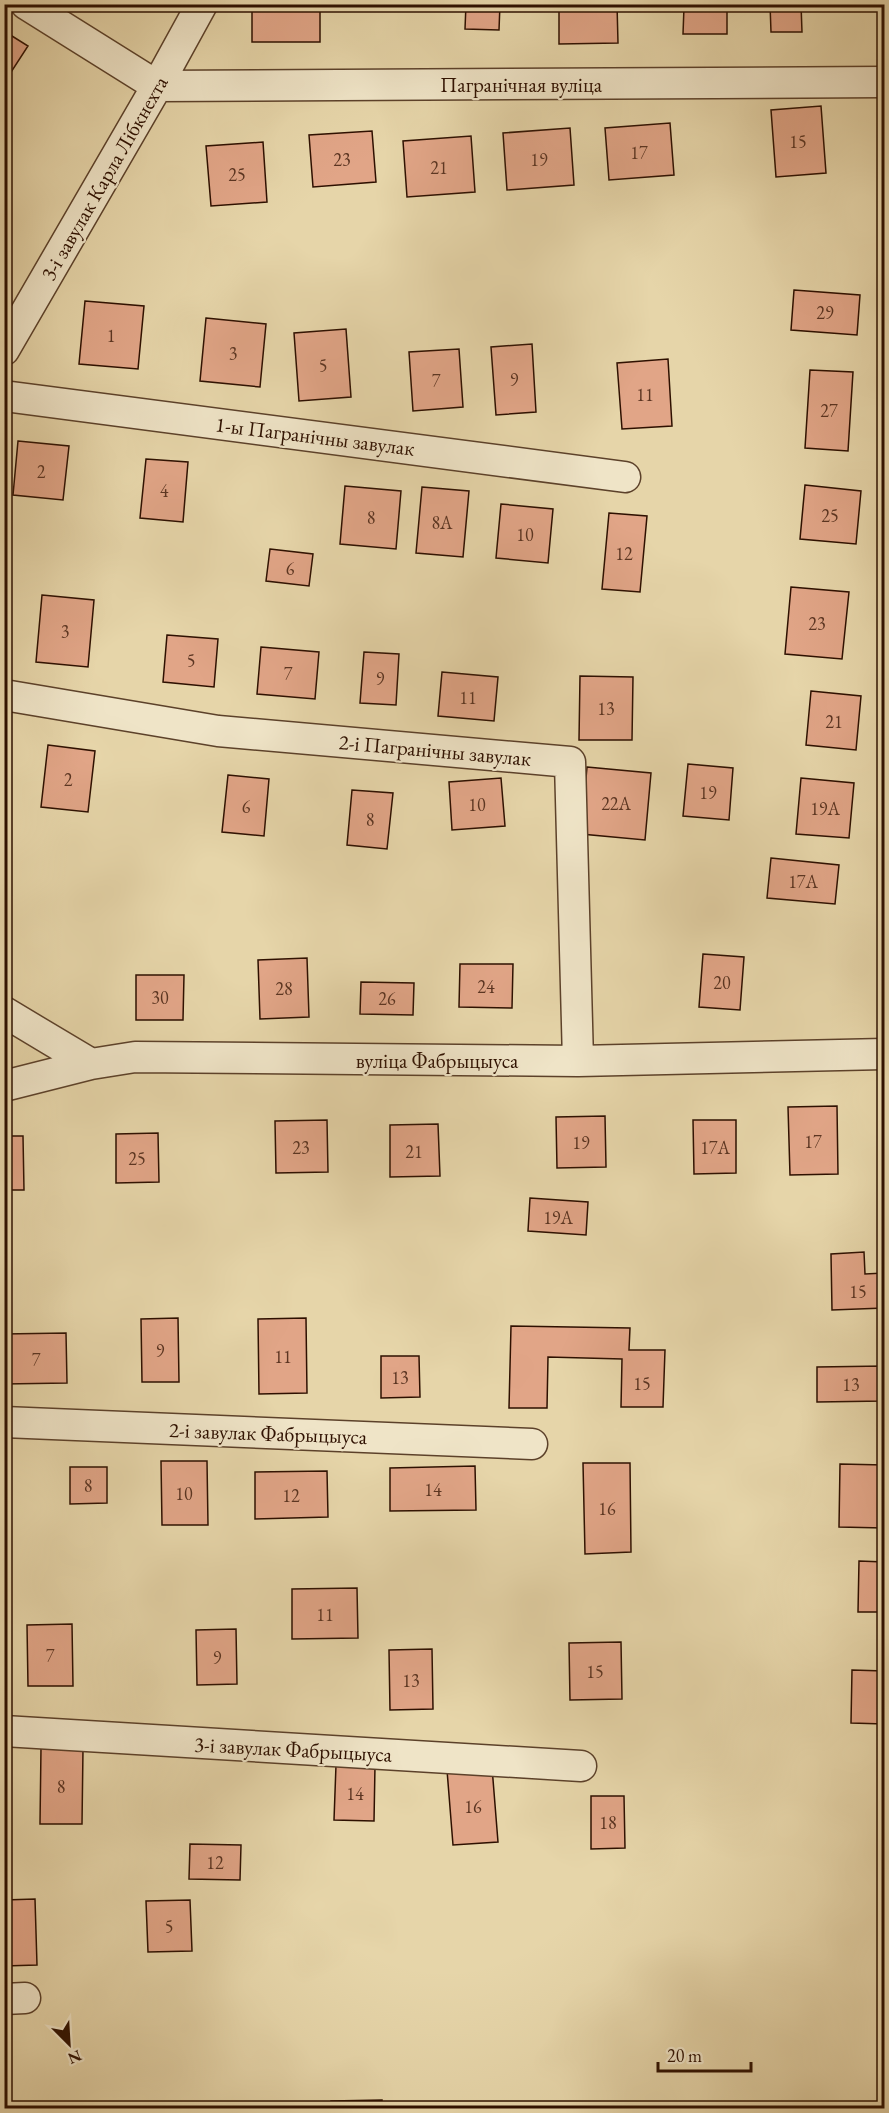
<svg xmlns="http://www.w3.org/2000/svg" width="889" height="2113" viewBox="0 0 889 2113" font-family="'EB Garamond',serif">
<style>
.building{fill:#e1a587;stroke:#2e1000;stroke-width:1.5}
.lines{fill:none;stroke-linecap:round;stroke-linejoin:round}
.minor-casing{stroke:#5c412a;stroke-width:33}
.minor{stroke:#efe4c7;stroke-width:30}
.labels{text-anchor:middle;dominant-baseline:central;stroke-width:4.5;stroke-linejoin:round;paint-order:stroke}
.number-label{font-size:18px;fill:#5b3522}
.street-label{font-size:21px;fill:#2e1000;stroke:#efe4c7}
</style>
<rect width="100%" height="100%" fill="#e6d5a9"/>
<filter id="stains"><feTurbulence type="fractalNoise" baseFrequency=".00333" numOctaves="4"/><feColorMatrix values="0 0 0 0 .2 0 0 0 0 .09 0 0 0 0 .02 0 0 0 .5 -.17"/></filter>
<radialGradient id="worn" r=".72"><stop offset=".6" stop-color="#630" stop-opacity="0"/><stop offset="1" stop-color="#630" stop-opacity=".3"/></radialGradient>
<path class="building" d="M 252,4 L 320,4 L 320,42 L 252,42 Z
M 466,4 L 500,4 L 499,30 L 465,29 Z
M 559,4 L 617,4 L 618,43 L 559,44 Z
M 659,4 L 727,4 L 727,34 L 683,34 L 684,7 L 659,7 Z
M 770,4 L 801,4 L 802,32 L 771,32 Z
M 4,31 L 28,46 L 4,83 Z
M 821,106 L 826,173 L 776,177 L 771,110 Z
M 670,123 L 674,175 L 609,180 L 605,128 Z
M 570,128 L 574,185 L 507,190 L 503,133 Z
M 372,131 L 376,182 L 313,187 L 309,135 Z
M 471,136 L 475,192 L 407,197 L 403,141 Z
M 263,142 L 267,202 L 211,206 L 206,146 Z
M 794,290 L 860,295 L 857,335 L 791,330 Z
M 85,301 L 144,306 L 138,369 L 79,364 Z
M 206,318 L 266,324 L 260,387 L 200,381 Z
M 346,329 L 351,397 L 299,401 L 294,333 Z
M 532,344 L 536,412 L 496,415 L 491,347 Z
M 459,349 L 463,407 L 413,411 L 409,352 Z
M 668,359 L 672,426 L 622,429 L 617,363 Z
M 810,370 L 853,372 L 848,451 L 805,448 Z
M 18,441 L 69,446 L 63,500 L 13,495 Z
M 146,459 L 188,462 L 183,522 L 140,518 Z
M 805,485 L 861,491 L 856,544 L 800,539 Z
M 345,486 L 401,491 L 396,549 L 340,544 Z
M 422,487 L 469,491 L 463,557 L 416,553 Z
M 501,504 L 553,509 L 548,563 L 496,558 Z
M 609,513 L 647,516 L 640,592 L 602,589 Z
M 270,549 L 313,554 L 309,586 L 266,581 Z
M 791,587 L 849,592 L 842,659 L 785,654 Z
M 42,595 L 94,600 L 88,667 L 36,662 Z
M 167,635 L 218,639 L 214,687 L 163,682 Z
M 261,647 L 319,652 L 315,699 L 257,694 Z
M 364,652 L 399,654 L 396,705 L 360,703 Z
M 442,672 L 498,677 L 494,721 L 438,716 Z
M 580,676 L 633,677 L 632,740 L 579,740 Z
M 811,691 L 861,696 L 856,750 L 806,745 Z
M 48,745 L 95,751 L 88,812 L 41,807 Z
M 688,764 L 733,768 L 729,820 L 683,816 Z
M 587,767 L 651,773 L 645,840 L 581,834 Z
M 228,775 L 269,779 L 264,836 L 222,832 Z
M 501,778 L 505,826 L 452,830 L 449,782 Z
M 801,778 L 854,783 L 849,838 L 796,834 Z
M 352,790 L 393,793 L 387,849 L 347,845 Z
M 771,858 L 839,865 L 835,904 L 767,898 Z
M 703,954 L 744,957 L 740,1010 L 699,1007 Z
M 307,958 L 309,1017 L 260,1019 L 258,960 Z
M 460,964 L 513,964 L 512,1008 L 459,1007 Z
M 136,975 L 184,975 L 183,1020 L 136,1020 Z
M 361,982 L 414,983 L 413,1015 L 360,1014 Z
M 837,1106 L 838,1174 L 790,1175 L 788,1107 Z
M 605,1116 L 606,1167 L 557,1168 L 556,1117 Z
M 327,1120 L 328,1172 L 276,1173 L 275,1121 Z
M 693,1120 L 736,1120 L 736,1173 L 694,1174 Z
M 438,1124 L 440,1176 L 390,1177 L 390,1125 Z
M 158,1133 L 159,1182 L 116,1183 L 116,1134 Z
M 4,1136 L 23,1136 L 24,1190 L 4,1190 Z
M 530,1198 L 588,1202 L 586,1235 L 528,1231 Z
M 864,1252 L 865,1274 L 884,1273 L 884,1308 L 832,1310 L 831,1254 Z
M 178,1318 L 179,1382 L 142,1382 L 141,1319 Z
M 306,1318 L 307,1393 L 259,1394 L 258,1319 Z
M 511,1326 L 630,1328 L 629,1350 L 665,1350 L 663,1407 L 621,1407 L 622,1359 L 548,1357 L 547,1408 L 509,1408 Z
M 66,1333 L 67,1383 L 4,1384 L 4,1334 Z
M 381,1356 L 419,1356 L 420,1397 L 381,1398 Z
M 884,1366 L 884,1401 L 817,1402 L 817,1367 Z
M 161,1461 L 207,1461 L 208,1525 L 162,1525 Z
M 583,1463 L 630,1463 L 631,1552 L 585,1554 Z
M 840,1464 L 884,1465 L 884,1528 L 839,1527 Z
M 475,1466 L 476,1510 L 390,1511 L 390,1468 Z
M 70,1467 L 107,1467 L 107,1503 L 70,1504 Z
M 327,1471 L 328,1517 L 255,1519 L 255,1472 Z
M 859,1561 L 884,1562 L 884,1612 L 858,1612 Z
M 357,1588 L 358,1638 L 292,1639 L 292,1589 Z
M 72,1624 L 73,1686 L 28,1686 L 27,1625 Z
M 236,1629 L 237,1684 L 197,1685 L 196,1630 Z
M 621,1642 L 622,1699 L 570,1700 L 569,1643 Z
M 432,1649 L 433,1709 L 390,1710 L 389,1650 Z
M 852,1670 L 884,1671 L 884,1724 L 851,1723 Z
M 41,1748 L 83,1749 L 82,1824 L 40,1824 Z
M 336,1765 L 375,1766 L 374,1821 L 334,1820 Z
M 492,1767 L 498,1842 L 453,1845 L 447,1770 Z
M 591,1796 L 624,1796 L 625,1848 L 591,1849 Z
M 190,1844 L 241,1845 L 240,1880 L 189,1879 Z
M 35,1899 L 37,1965 L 4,1966 L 4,1900 Z
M 190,1900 L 192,1951 L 148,1952 L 146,1901 Z
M 884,1970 L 884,2012 L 878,2011 Z
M 382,2100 L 382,2108 L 331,2108 L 331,2101 Z
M 310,2105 L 310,2108 L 247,2108 L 247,2107 Z
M 606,2105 L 650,2105 L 650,2108 L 607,2108 Z"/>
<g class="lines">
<defs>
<path id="minor" d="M 26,4 L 157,86 L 884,82
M 4,350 L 157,86 L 202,4
M 4,396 L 625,477
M 4,695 L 218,731 L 570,762 L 578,1061
M 4,1012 L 91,1064 L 135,1057 L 578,1061 L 884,1054
M 4,1086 L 91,1064
M 4,1422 L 532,1444
M 4,1731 L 581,1766
M 4,1999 L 25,1998"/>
</defs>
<use href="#minor" class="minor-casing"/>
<use href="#minor" class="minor"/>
</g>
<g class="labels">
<g class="number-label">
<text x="798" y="141">15</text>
<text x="639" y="152">17</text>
<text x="342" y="159">23</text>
<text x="539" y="159">19</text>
<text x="439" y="167">21</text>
<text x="237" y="174">25</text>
<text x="825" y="312">29</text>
<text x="111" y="335">1</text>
<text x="233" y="353">3</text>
<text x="323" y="365">5</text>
<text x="514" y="379">9</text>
<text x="436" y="380">7</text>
<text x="645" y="394">11</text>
<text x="829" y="410">27</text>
<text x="41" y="471">2</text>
<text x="164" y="490">4</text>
<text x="830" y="515">25</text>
<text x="371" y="517">8</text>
<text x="442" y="522">8А</text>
<text x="525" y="534">10</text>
<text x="624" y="553">12</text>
<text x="290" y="568">6</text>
<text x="817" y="623">23</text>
<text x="65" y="631">3</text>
<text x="191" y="660">5</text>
<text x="288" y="673">7</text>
<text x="380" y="678">9</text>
<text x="468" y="697">11</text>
<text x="606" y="708">13</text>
<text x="834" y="721">21</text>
<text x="68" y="779">2</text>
<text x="708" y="792">19</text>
<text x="616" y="803">22А</text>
<text x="477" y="804">10</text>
<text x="246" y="806">6</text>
<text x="825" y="808">19А</text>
<text x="370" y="819">8</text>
<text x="803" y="881">17А</text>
<text x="722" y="982">20</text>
<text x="486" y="986">24</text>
<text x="284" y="988">28</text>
<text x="160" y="997">30</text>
<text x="387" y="998">26</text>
<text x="813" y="1141">17</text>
<text x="581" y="1142">19</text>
<text x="301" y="1147">23</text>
<text x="715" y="1147">17А</text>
<text x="414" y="1151">21</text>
<text x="137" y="1158">25</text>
<text x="558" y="1217">19А</text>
<text x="858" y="1291">15</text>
<text x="160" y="1350">9</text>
<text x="283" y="1356">11</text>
<text x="36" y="1359">7</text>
<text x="400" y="1377">13</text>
<text x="642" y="1383">15</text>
<text x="851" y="1384">13</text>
<text x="88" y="1485">8</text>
<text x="433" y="1489">14</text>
<text x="184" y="1493">10</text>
<text x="291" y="1495">12</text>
<text x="607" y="1508">16</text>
<text x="325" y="1614">11</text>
<text x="50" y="1655">7</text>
<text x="217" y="1657">9</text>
<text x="595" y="1671">15</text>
<text x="411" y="1680">13</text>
<text x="61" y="1786">8</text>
<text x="355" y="1793">14</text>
<text x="473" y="1806">16</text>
<text x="608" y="1822">18</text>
<text x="215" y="1862">12</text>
<text x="169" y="1926">5</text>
</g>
<g class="street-label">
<text x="521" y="84">Пагранічная вуліца</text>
<text transform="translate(104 178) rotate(-60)">3-і завулак Карла Лібкнехта</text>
<text transform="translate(315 436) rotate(7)">1-ы Пагранічны завулак</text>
<text transform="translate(435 750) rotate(5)">2-і Пагранічны завулак</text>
<text x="437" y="1060">вуліца Фабрыцыуса</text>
<text transform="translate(268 1433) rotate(2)">2-і завулак Фабрыцыуса</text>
<text transform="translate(293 1749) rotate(3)">3-і завулак Фабрыцыуса</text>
</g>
</g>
<rect width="889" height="2113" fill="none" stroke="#e6d5a9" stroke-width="24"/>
<rect x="6" y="6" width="877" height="2101" fill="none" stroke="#2e1000" stroke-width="3"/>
<rect x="12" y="12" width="865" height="2089" fill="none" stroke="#2e1000" stroke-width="1.5"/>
<g transform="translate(69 2044) rotate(156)" stroke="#efe4c7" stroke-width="4.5" paint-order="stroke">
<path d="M0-4.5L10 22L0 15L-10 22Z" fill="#2e1000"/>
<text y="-9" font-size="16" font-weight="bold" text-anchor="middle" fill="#2e1000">N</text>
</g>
<path d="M658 2062v9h93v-9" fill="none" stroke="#2e1000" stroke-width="3"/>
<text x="667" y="2062" font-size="18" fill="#2e1000" stroke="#efe4c7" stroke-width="4.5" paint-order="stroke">20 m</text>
<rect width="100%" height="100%" filter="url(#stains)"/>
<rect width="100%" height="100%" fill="url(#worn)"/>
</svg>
